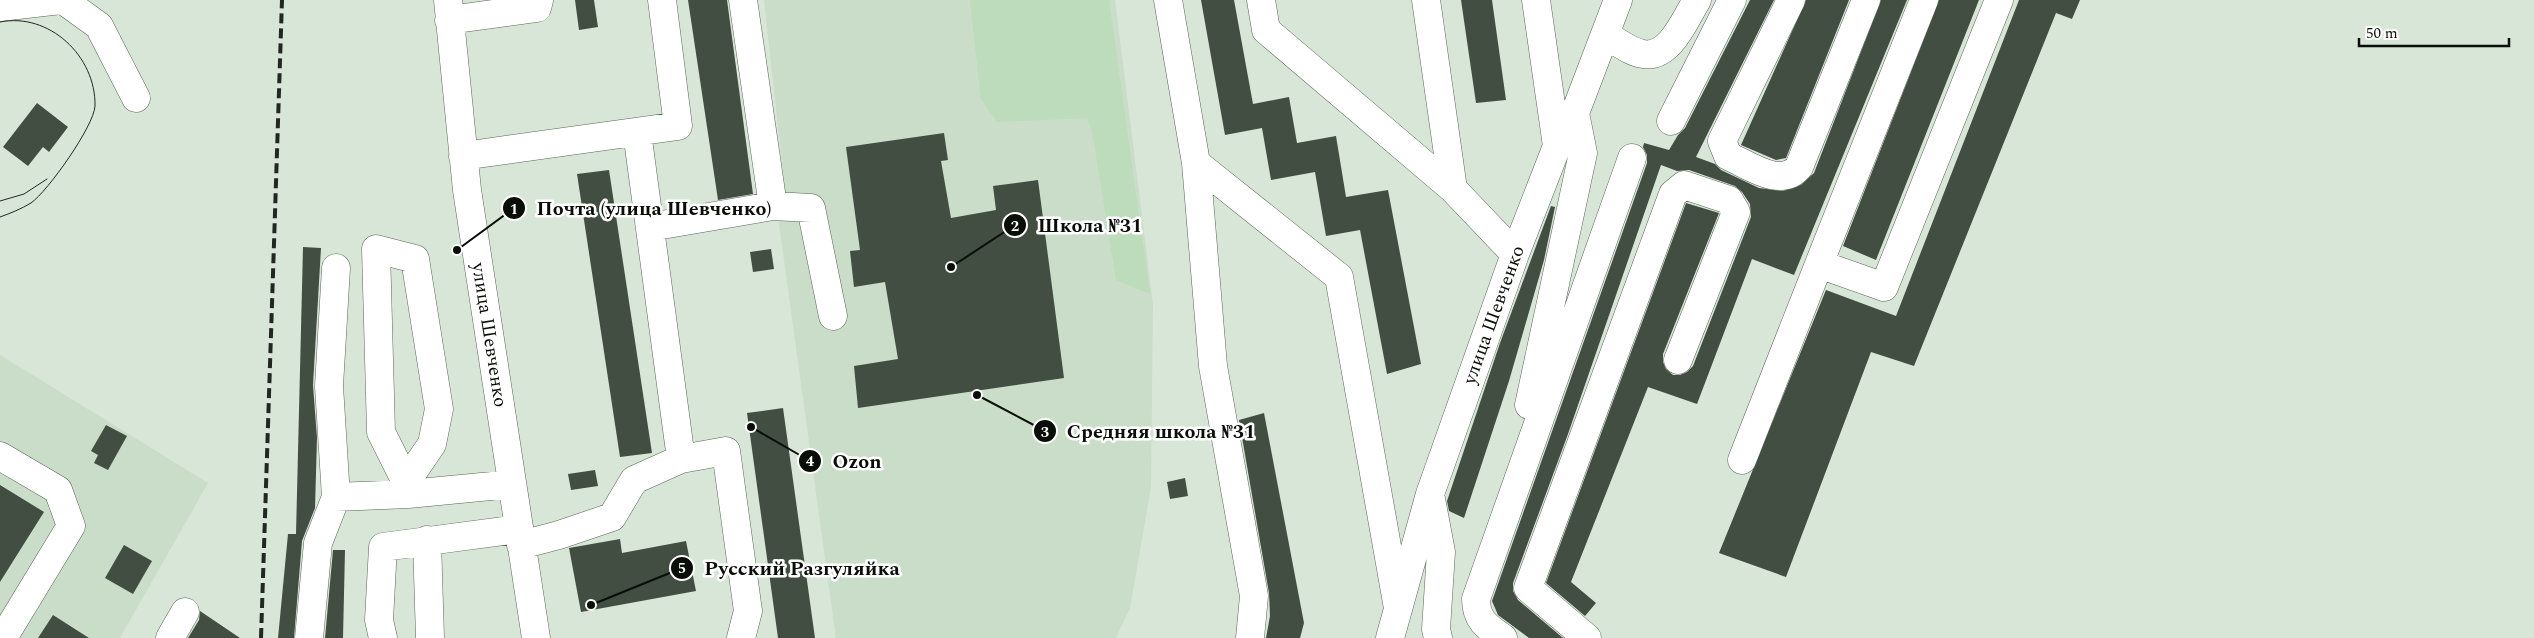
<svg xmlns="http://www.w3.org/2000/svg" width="2534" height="638" viewBox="0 0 2534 638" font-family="Spectral,serif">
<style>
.built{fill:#c9ddc8}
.green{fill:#bcdcbb}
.building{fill:#424e42}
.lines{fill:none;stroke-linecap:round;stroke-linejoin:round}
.minor-casing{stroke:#596558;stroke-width:29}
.minor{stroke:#fff;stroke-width:28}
.tram{stroke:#222721;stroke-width:1}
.rail{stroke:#222721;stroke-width:4;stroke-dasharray:10 5;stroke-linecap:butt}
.labels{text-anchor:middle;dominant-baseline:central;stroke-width:5;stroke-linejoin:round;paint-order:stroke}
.street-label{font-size:19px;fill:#0a0e09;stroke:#fff}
.leader{fill:none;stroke:#0a0e09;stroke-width:2}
.callout-dot{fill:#0a0e09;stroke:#fff;stroke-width:2}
.mark-label{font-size:15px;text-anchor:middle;font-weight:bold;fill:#fff}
.callout-label{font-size:20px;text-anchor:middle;font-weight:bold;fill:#0a0e09;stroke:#fff;stroke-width:5;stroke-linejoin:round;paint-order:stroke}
</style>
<rect width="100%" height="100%" fill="#d8e6d7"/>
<path class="built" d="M 764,0 L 1115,0 L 1153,304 L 1151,487 L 1130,608 L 1116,638 L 836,638 L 779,224 L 786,199 Z
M 0,355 L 208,483 L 120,638 L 0,638 Z"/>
<path class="green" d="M 970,0 L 1109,0 L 1150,294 L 1116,280 L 1092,130 L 1087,118 L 997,122 L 981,99 Z"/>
<path class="building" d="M 575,0 L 594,0 L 598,27 L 579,30 Z
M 688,0 L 727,0 L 753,194 L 718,200 Z
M 1201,0 L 1234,0 L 1253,104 L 1289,97 L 1297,143 L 1336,136 L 1346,197 L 1388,190 L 1421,364 L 1387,374 L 1360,230 L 1326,236 L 1315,172 L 1271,180 L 1262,128 L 1225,135 Z
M 1461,0 L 1492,0 L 1506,100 L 1476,103 Z
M 1750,0 L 1774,0 L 1696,157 L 1715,164 L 1721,170 L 1759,188 L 1783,191 L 1801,185 L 1814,173 L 1881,0 L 1907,0 L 1794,275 L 1752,259 L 1697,404 L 1648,387 L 1571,582 L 1596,603 L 1585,616 L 1546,583 L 1686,203 L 1719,213 L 1663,354 L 1663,362 L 1666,369 L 1673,375 L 1680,375 L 1687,372 L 1693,366 L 1751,217 L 1750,204 L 1742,192 L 1735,186 L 1689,170 L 1677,171 L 1661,165 L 1568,434 L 1513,583 L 1513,591 L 1518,600 L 1563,638 L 1529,638 L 1498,615 L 1492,601 L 1647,163 L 1647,155 L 1643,147 L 1644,143 L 1669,150 L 1678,135 L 1685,128 Z
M 1806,0 L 1849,0 L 1786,158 L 1776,160 L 1741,145 Z
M 1939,0 L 1979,0 L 1876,260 L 1843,246 Z
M 2019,0 L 2080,0 L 2072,19 L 2056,13 L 1914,366 L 1871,352 L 1786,577 L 1719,553 L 1826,290 L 1896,316 Z
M 37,103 L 68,127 L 49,152 L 43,147 L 28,166 L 3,147 Z
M 944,133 L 948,160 L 941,161 L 951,218 L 996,210 L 993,186 L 1038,180 L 1064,378 L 858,408 L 854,366 L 898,359 L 885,282 L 854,287 L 850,251 L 860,250 L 846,147 Z
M 609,170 L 652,453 L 620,457 L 577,174 Z
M 1551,206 L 1555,207 L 1544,260 L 1509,381 L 1464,518 L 1449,511 L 1447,501 L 1500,343 Z
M 303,247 L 321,248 L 313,385 L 317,438 L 315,508 L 302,541 L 294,638 L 278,638 L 288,534 L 296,534 Z
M 771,249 L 774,269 L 753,272 L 750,252 Z
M 783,408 L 815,638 L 778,638 L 747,413 Z
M 1264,413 L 1304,623 L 1300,638 L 1266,638 L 1270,616 L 1269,593 L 1239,420 Z
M 106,425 L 127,436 L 108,470 L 94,463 L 98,455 L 91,451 Z
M 595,470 L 598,486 L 571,490 L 568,474 Z
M 1185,478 L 1188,496 L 1170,499 L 1167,482 Z
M 0,485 L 44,512 L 0,582 Z
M 620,539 L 622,553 L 686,541 L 696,591 L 581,612 L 569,548 Z
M 124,545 L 152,561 L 133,594 L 105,578 Z
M 333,550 L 345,550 L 343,638 L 325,638 Z
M 200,611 L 240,638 L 188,638 L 199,620 Z
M 53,615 L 89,638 L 38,638 Z"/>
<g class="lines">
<defs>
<path id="minor" d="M 63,0 L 99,26 L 136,98
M 448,0 L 467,190 L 536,638
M 1168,0 L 1196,163 L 1339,277 L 1398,608
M 1261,0 L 1266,30 L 1453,189
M 1426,0 L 1453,189 L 1515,254
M 1536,0 L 1557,146
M 1791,0 L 1722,141 L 1728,156 C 1749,165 1781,189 1799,167 L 1866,0
M 0,7 L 61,0
M 449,20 L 537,8 L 539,0
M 1605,35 C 1617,41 1630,52 1643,54 C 1670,59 1685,19 1697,0
M 1671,121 L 1732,0
M 463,156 L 678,126 L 662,0
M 1196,163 L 1213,366 L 1254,596 L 1250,638
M 773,206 L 811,208 L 833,316
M 650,227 L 773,206 L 743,0
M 1819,264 L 1924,0
M 336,268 L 329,386 L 336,497 L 408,494 L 512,484
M 1529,405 L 1583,153 L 1575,113
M 0,456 L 58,490 L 71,526 L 3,638
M 681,459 L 726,451 L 748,611 L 741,638
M 1742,460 L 1819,264 L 1884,287 L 1999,0
M 406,482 L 432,444 L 439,409 L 415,259 L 376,249 L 381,432 L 406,482 L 408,494
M 1431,499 L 1441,552 L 1436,629 L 1438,638
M 427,540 L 430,638
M 521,545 L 559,535 L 612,517 L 634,480 L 681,459 L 637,132
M 170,638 L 185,612
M 309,638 L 318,543 L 336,497
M 383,638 L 379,620 L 383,547 L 518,529
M 1390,638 L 1430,494 L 1515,254 L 1557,146 L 1575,113 L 1618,0
M 1503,638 C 1487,627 1476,620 1476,599 L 1632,158
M 1587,638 L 1528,588 L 1673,194 L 1684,185 L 1729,200 L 1736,212 L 1678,360"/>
</defs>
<use href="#minor" class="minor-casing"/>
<use href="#minor" class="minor"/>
<path class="tram" d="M 0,22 C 49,12 96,56 95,106 C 94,126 48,191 31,203 C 21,209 11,213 0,217
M 0,201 L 24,194 L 47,179"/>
<path class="rail" d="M 261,638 L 282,0"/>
</g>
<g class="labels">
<g class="street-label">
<text transform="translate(1494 315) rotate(-70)">улица Шевченко</text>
<text transform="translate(489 335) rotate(81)">улица Шевченко</text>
</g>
</g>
<path class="leader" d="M457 250L514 208M951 267L1015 225M977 395L1045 431M751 427L810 461M591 605L682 568"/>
<g class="callout-dot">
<circle cx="457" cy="250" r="5"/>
<circle cx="951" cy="267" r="5"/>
<circle cx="977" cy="395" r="5"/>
<circle cx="751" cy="427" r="5"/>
<circle cx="591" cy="605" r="5"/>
<circle cx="514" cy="208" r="12"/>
<circle cx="1015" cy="225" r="12"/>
<circle cx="1045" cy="431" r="12"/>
<circle cx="810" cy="461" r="12"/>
<circle cx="682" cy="568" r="12"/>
</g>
<g class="mark-label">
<text x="514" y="214">1</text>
<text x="1015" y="231">2</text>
<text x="1045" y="437">3</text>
<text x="810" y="466">4</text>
<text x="682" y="573">5</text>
</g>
<g class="callout-label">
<text x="654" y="215">Почта (улица Шевченко)</text>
<text x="1090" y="232">Школа №31</text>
<text x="1161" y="438">Средняя школа №31</text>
<text x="857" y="468">Ozon</text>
<text x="802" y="575">Русский Разгуляйка</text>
</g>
<path d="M2359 38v8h150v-8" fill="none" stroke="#0a0e09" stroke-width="2.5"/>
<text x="2366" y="38" font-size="15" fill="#0a0e09" stroke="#ffffff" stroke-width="4" paint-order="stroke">50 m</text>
</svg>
